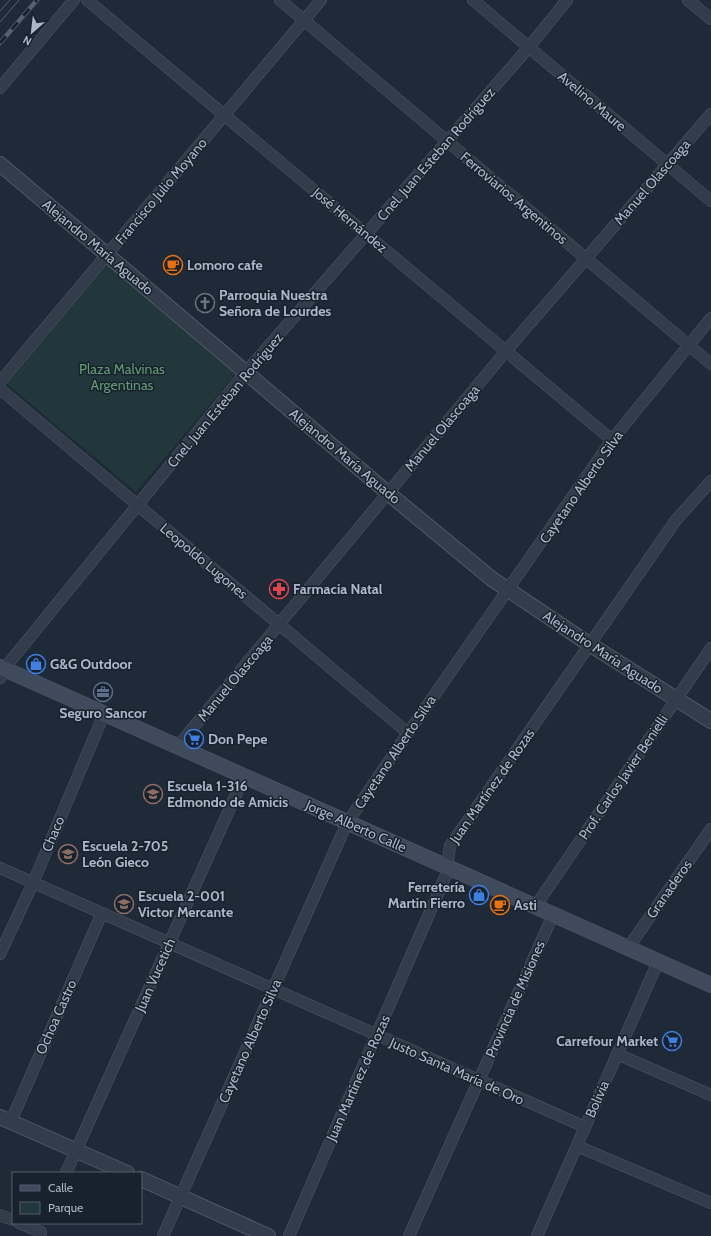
<svg xmlns="http://www.w3.org/2000/svg" width="711" height="1236" viewBox="0 0 711 1236" font-family="Cabin,sans-serif">
<style>
.green{fill:#21373b}
.lines{fill:none;stroke-linecap:round;stroke-linejoin:round}
.minor-casing{stroke:#505968;stroke-width:12}
.tertiary-casing{stroke:#505968;stroke-width:16}
.secondary-casing{stroke:#505968;stroke-width:16}
.minor{stroke:#323c4a;stroke-width:11}
.tertiary{stroke:#323c4a;stroke-width:14}
.secondary{stroke:#404a5d;stroke-width:15}
.tram{stroke:#545f71;stroke-width:1}
.rail-casing{stroke:#545f71;stroke-width:4.5}
.rail{stroke:#18212e;stroke-width:3;stroke-dasharray:9;stroke-linecap:butt}
.labels{text-anchor:middle;dominant-baseline:central;stroke-width:3;stroke-linejoin:round;paint-order:stroke}
.street-label{font-size:14px;fill:#adb6c7;stroke:#18212e}
.poi-label{font-size:14px;font-weight:bold;fill:#adb6c7;stroke:#18212e;text-anchor:start}
.park-label{font-size:14px;fill:#629970;stroke:#18212e}
</style>
<rect width="100%" height="100%" fill="#1f2a39"/>
<path class="green" d="M 109,262 L 238,371 L 136,492 L 6,383 Z"/>
<g class="lines">
<defs>
<path id="minor" d="M 87,0 L 612,440
M 280,0 L 711,364
M 473,0 L 711,201
M 688,0 L 711,19
M 0,88 L 74,0
M 0,382 L 321,0
M 0,389 L 408,733
M 0,678 L 4,669 L 246,372 L 529,47 L 567,0
M 177,747 L 506,351 L 711,114
M 0,868 L 585,1127
M 535,907 L 711,648
M 628,948 L 711,829
M 0,954 L 33,883 L 104,714
M 617,1054 L 711,1095
M 11,1121 L 102,913
M 577,1146 L 711,1203
M 66,1173 L 244,777
M 0,1215 L 13,1220
M 19,1223 L 41,1232
M 163,1236 L 347,823 L 408,733 L 612,440 L 711,318
M 289,1236 L 446,875 L 450,846 L 676,520 L 711,481
M 409,1236 L 553,915
M 537,1236 L 658,962"/>
<path id="tertiary" d="M 0,164 L 388,493 L 492,579 L 586,642 L 711,721
M 0,1117 L 127,1173
M 141,1179 L 268,1236"/>
<path id="secondary" d="M 0,667 L 711,985"/>
</defs>
<use href="#minor" class="minor-casing"/>
<use href="#tertiary" class="tertiary-casing"/>
<use href="#secondary" class="secondary-casing"/>
<use href="#minor" class="minor"/>
<use href="#tertiary" class="tertiary"/>
<use href="#secondary" class="secondary"/>
<path class="tram" d="M 0,11 L 10,0
M 0,22 L 19,0"/>
<defs>
<path id="rail" d="M 0,43 L 37,0"/>
</defs>
<use href="#rail" class="rail-casing"/>
<use href="#rail" class="rail"/>
</g>
<defs>
<symbol id="cafe-ring" viewBox="-11 -11 22 22"><circle r="9.5" fill="#18212e" stroke="#e8710a" stroke-width="1.5"/><path d="M-5.5-4.5H6V0H3Q3 3.5 0 3.5H-2.5Q-5.5 3.5-5.5 0ZM3-3.2v2h1.7v-2ZM-6 4.5H4V6H-6Z" fill="#e8710a"/></symbol>
<symbol id="church-ring" viewBox="-11 -11 22 22"><circle r="9.5" fill="#18212e" stroke="#6b7280" stroke-width="1.5"/><path d="M-1.2-6h2.4v3.5h3.3v2.4h-3.3V6h-2.4V-.1h-3.3v-2.4h3.3Z" fill="#6b7280"/></symbol>
<symbol id="pharmacy-ring" viewBox="-11 -11 22 22"><circle r="9.5" fill="#18212e" stroke="#e0444e" stroke-width="1.5"/><path d="M-2-6h4v4h4v4h-4v4h-4v-4h-4v-4h4Z" fill="#e0444e"/></symbol>
<symbol id="shop-ring" viewBox="-11 -11 22 22"><circle r="9.5" fill="#18212e" stroke="#3f7fe0" stroke-width="1.5"/><path d="M-5-2.5h2.3a2.7 3.5 0 0 1 5.4 0H5L5.5 6h-11ZM-1.5-2.5h3a1.5 2.3 0 0 0-3 0Z" fill="#3f7fe0"/></symbol>
<symbol id="office-ring" viewBox="-11 -11 22 22"><circle r="9.5" fill="#18212e" stroke="#5c6f8a" stroke-width="1.5"/><path d="M-6-3h4V-5.5h4V-3h4V5H-6ZM-1-4.5V-3h2v-1.5ZM-6 0V1H6V0Z" fill="#5c6f8a"/></symbol>
<symbol id="supermarket-ring" viewBox="-11 -11 22 22"><circle r="9.5" fill="#18212e" stroke="#3f7fe0" stroke-width="1.5"/><path d="M-6-5.5h2.5l.6 2H6L4.5 2H-2.5L-4.4-4H-6ZM-1.5 3.2a1.3 1.3 0 1 0 .1 0ZM3 3.2a1.3 1.3 0 1 0 .1 0Z" fill="#3f7fe0"/></symbol>
<symbol id="school-ring" viewBox="-11 -11 22 22"><circle r="9.5" fill="#18212e" stroke="#8d6e63" stroke-width="1.5"/><path d="M0-5L7-2L0 1L-7-2ZM-4 1L0 2.5L4 1V4Q0 6-4 4Z" fill="#8d6e63"/></symbol>
</defs>
<g fill-rule="evenodd">
<use href="#cafe-ring" x="162" y="254" width="22" height="22"/>
<use href="#church-ring" x="194" y="292" width="22" height="22"/>
<use href="#pharmacy-ring" x="268" y="578" width="22" height="22"/>
<use href="#shop-ring" x="25" y="653" width="22" height="22"/>
<use href="#office-ring" x="92" y="681" width="22" height="22"/>
<use href="#supermarket-ring" x="183" y="728" width="22" height="22"/>
<use href="#school-ring" x="142" y="783" width="22" height="22"/>
<use href="#school-ring" x="57" y="843" width="22" height="22"/>
<use href="#shop-ring" x="468" y="884" width="22" height="22"/>
<use href="#school-ring" x="113" y="893" width="22" height="22"/>
<use href="#cafe-ring" x="489" y="894" width="22" height="22"/>
<use href="#supermarket-ring" x="661" y="1030" width="22" height="22"/>
</g>
<g class="labels">
<g class="street-label">
<text transform="translate(592 101) rotate(40)">Avelino Maure</text>
<text transform="translate(436 154) rotate(-49)">Cnel. Juan Esteban Rodríguez</text>
<text transform="translate(652 182) rotate(-49)">Manuel Olascoaga</text>
<text transform="translate(161 191) rotate(-50)">Francisco Julio Moyano</text>
<text transform="translate(514 198) rotate(40)">Ferroviarios Argentinos</text>
<text transform="translate(350 220) rotate(40)">José Hernández</text>
<text transform="translate(98 247) rotate(40)">Alejandro María Aguado</text>
<text transform="translate(225 400) rotate(-50)">Cnel. Juan Esteban Rodríguez</text>
<text transform="translate(442 428) rotate(-50)">Manuel Olascoaga</text>
<text transform="translate(345 456) rotate(40)">Alejandro María Aguado</text>
<text transform="translate(581 487) rotate(-55)">Cayetano Alberto Silva</text>
<text transform="translate(204 561) rotate(40)">Leopoldo Lugones</text>
<text transform="translate(603 652) rotate(33)">Alejandro María Aguado</text>
<text transform="translate(235 678) rotate(-50)">Manuel Olascoaga</text>
<text transform="translate(395 752) rotate(-56)">Cayetano Alberto Silva</text>
<text transform="translate(623 777) rotate(-56)">Prof. Carlos Javier Benielli</text>
<text transform="translate(492 786) rotate(-55)">Juan Martínez de Rozas</text>
<text transform="translate(356 826) rotate(24)">Jorge Alberto Calle</text>
<text transform="translate(53 834) rotate(-67)">Chaco</text>
<text transform="translate(669 889) rotate(-55)">Granaderos</text>
<text transform="translate(155 975) rotate(-66)">Juan Vucetich</text>
<text transform="translate(515 999) rotate(-66)">Provincia de Misiones</text>
<text transform="translate(56 1017) rotate(-66)">Ochoa Castro</text>
<text transform="translate(250 1041) rotate(-66)">Cayetano Alberto Silva</text>
<text transform="translate(457 1071) rotate(24)">Justo Santa María de Oro</text>
<text transform="translate(358 1078) rotate(-66)">Juan Martínez de Rozas</text>
<text transform="translate(597 1099) rotate(-66)">Bolivia</text>
</g>
<g class="poi-label">
<text x="187" y="265">Lomoro cafe</text>
<text x="219" y="295">Parroquia Nuestra<tspan x="219" dy="16">Señora de Lourdes</tspan></text>
<text x="293" y="589">Farmacia Natal</text>
<text x="50" y="664">G&amp;G Outdoor</text>
<text x="103" y="713" text-anchor="middle">Seguro Sancor</text>
<text x="208" y="739">Don Pepe</text>
<text x="167" y="786">Escuela 1-316<tspan x="167" dy="16">Edmondo de Amicis</tspan></text>
<text x="82" y="846">Escuela 2-705<tspan x="82" dy="16">León Gieco</tspan></text>
<text x="465" y="887" text-anchor="end">Ferretería<tspan x="465" dy="16">Martin Fierro</tspan></text>
<text x="138" y="896">Escuela 2-001<tspan x="138" dy="16">Victor Mercante</tspan></text>
<text x="514" y="905">Asti</text>
<text x="658" y="1041" text-anchor="end">Carrefour Market</text>
</g>
<g class="park-label">
<text x="122" y="369">Plaza Malvinas<tspan x="122" dy="16">Argentinas</tspan></text>
</g>
</g>
<rect x="12" y="1172" width="130" height="52" fill="#18212e" stroke="#545d6b"/>
<rect x="20" y="1185" width="20" height="6" fill="#404a5d" stroke="#545d6b"/>
<text x="48" y="1192" font-size="12" fill="#adb6c7">Calle</text>
<rect x="20" y="1202" width="20" height="12" fill="#21373b" stroke="#545d6b"/>
<text x="48" y="1212" font-size="12" fill="#adb6c7">Parque</text>
<g transform="translate(32 32) rotate(208)" stroke="#18212e" stroke-width="3" paint-order="stroke">
<path d="M0-3L7 15L0 10L-7 15Z" fill="#adb6c7"/>
<text y="-6" font-size="11" font-weight="bold" text-anchor="middle" fill="#adb6c7">N</text>
</g>
</svg>
